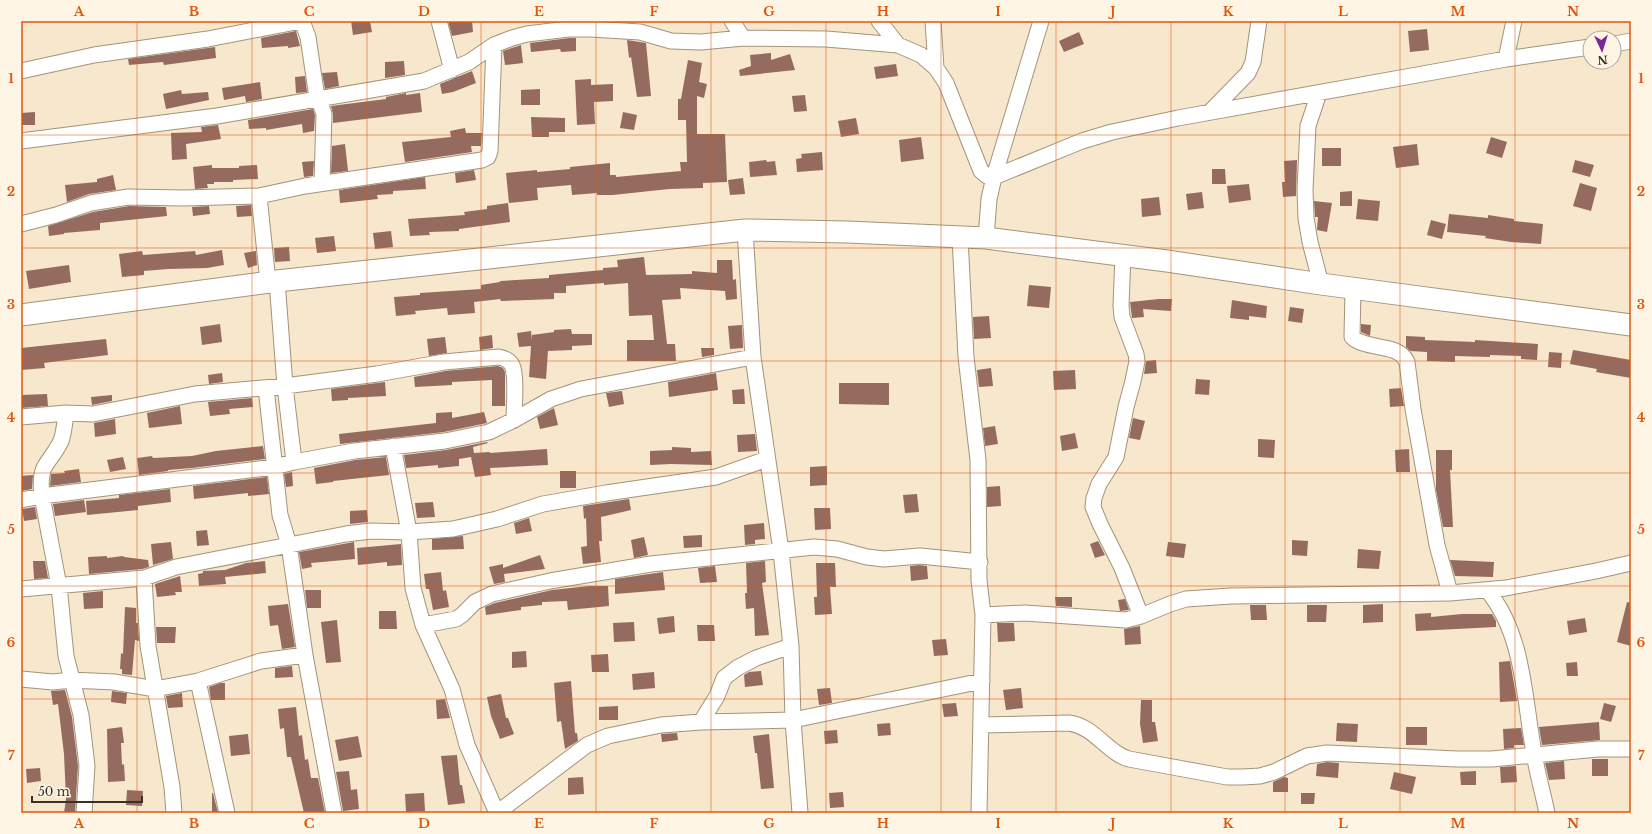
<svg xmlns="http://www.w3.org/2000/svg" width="1652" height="834" viewBox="0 0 1652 834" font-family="'Libre Baskerville',serif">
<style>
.building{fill:#956b5f}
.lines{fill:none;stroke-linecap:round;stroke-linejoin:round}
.minor-casing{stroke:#a2947a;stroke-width:17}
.secondary-casing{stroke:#a2947a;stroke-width:23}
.minor{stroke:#fff;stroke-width:15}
.secondary{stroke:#fff;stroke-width:21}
.grid{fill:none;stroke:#df570d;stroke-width:1;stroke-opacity:0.55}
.neatline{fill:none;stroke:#df570d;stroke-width:1.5}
.grid-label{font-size:13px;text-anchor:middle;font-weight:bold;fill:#df570d}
</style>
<rect width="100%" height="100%" fill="#f7e7cc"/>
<path class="building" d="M 351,21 L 370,21 L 372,32 L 353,35 Z
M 448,21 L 472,21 L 473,32 L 452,36 Z
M 1427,29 L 1429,50 L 1410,52 L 1408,31 Z
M 296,31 L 300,46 L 288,48 L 288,46 L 262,48 L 261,38 Z
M 1079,32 L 1084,44 L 1064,52 L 1059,41 Z
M 569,38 L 576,38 L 576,51 L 561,52 L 560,49 L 531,52 L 530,43 Z
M 627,40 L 646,43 L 651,96 L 637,97 L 631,57 L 629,58 Z
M 521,45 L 523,63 L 505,65 L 503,51 Z
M 215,47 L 216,58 L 164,65 L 163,62 L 129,65 L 128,59 Z
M 771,53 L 771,60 L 790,54 L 795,70 L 740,76 L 739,70 L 751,66 L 750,55 Z
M 688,60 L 702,63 L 699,82 L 707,84 L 704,98 L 697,96 L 697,134 L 725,134 L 727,182 L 703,183 L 703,188 L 669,189 L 613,195 L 597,195 L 597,193 L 572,195 L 571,185 L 537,188 L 538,200 L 509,203 L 506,173 L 537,170 L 537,172 L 570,169 L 570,167 L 610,163 L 610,175 L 616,175 L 616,177 L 681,171 L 680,162 L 687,162 L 686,120 L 678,120 L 678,99 L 681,99 Z
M 404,61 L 405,75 L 385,78 L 385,62 Z
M 896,64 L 898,76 L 876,79 L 874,67 Z
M 472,71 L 476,83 L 453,92 L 442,94 L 440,84 Z
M 337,72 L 339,86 L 325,89 L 322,73 Z
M 305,76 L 307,92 L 296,93 L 295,77 Z
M 591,79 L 591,85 L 613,84 L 613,101 L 594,102 L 595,124 L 577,125 L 575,80 Z
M 260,82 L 262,99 L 246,102 L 245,96 L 224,100 L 222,88 Z
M 540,89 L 540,105 L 521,105 L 521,90 Z
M 181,90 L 182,94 L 208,92 L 209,100 L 166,109 L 163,94 Z
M 406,93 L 406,95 L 420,93 L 422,112 L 333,123 L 333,114 L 331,106 L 386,99 L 386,97 Z
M 805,95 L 807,111 L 794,112 L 792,96 Z
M 313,109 L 315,115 L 314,131 L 303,133 L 302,124 L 266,130 L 266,128 L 249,129 L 248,120 Z
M 35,112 L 35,125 L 21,125 L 21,113 Z
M 623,112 L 637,115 L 634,130 L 620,128 Z
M 531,117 L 565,118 L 565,132 L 549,132 L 549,137 L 532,137 Z
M 856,118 L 859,134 L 841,137 L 838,121 Z
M 218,125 L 221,139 L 186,144 L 187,159 L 172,160 L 171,133 L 202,132 L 201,127 Z
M 465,128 L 466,133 L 482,133 L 481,146 L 471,146 L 472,152 L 405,162 L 402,142 L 451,137 L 450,131 Z
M 921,137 L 924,159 L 901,162 L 899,140 Z
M 1491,137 L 1507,142 L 1502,158 L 1486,153 Z
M 345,144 L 348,171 L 331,173 L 332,146 Z
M 1417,144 L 1419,165 L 1396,168 L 1393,147 Z
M 1322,148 L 1341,148 L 1341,166 L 1322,166 Z
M 822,152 L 823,170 L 797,172 L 796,159 L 802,158 L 801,154 Z
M 766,160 L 767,162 L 775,161 L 777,175 L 750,177 L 749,162 Z
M 1297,160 L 1296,196 L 1283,197 L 1282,182 L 1285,182 L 1284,161 Z
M 1575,160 L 1594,165 L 1590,177 L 1572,172 Z
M 314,161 L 313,176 L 304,177 L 302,162 Z
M 212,165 L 212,168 L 239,168 L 239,166 L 257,165 L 258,179 L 233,180 L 233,182 L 214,182 L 214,184 L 207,184 L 208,188 L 195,189 L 193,167 Z
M 1212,169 L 1225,169 L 1226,184 L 1212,184 Z
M 474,170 L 476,180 L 456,183 L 455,173 Z
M 113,175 L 116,190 L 89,194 L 67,202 L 65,185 L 97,182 L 97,179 Z
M 425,177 L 426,189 L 393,191 L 393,194 L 377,195 L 378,199 L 340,203 L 339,190 Z
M 743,178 L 745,194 L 730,195 L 728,180 Z
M 1580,183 L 1597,188 L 1591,211 L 1573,206 Z
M 1249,184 L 1251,200 L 1229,203 L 1227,186 Z
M 1352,191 L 1352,206 L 1340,206 L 1340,192 Z
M 1202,192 L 1204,208 L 1188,210 L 1186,194 Z
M 1159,197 L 1161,215 L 1142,217 L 1141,199 Z
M 1358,199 L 1380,201 L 1378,221 L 1356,219 Z
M 1314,201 L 1332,203 L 1327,232 L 1317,230 L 1318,217 L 1315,217 Z
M 508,203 L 510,222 L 459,229 L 459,231 L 429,232 L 430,235 L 410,236 L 408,219 L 465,215 L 464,212 L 487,209 L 487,206 Z
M 251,205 L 252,216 L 237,217 L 236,206 Z
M 129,206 L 166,207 L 167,216 L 100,223 L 100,230 L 64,233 L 64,234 L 49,236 L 48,226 L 93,212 Z
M 209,206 L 210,214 L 193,216 L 192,207 Z
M 1449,214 L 1488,218 L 1488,215 L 1514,219 L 1514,221 L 1543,224 L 1541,244 L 1511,242 L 1485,238 L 1486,236 L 1447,232 Z
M 1431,220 L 1446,224 L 1442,239 L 1427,235 Z
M 391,231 L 393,247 L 375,249 L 373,233 Z
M 334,236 L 336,251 L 317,253 L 315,238 Z
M 289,247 L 290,261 L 275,262 L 274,248 Z
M 222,250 L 224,265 L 207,268 L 168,269 L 144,271 L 144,275 L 122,277 L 119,254 L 142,251 L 143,255 L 195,251 L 196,255 Z
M 256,251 L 257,265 L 248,268 L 244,253 Z
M 644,257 L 646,275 L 692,274 L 692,271 L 717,273 L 717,260 L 732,260 L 733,280 L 736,279 L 737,299 L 726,300 L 725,291 L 680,288 L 681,299 L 662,300 L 667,344 L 675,344 L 676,361 L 627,361 L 627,340 L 654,340 L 652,315 L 629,316 L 628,283 L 604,285 L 604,283 L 566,286 L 566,293 L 554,293 L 554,299 L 501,301 L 500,299 L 474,302 L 475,313 L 448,315 L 447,308 L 415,311 L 416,314 L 396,316 L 394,297 L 420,295 L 420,293 L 481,289 L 481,285 L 500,282 L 500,281 L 549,278 L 549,275 L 603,270 L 603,268 L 618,267 L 617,260 Z
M 69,265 L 71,282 L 29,289 L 26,271 Z
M 1029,285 L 1051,287 L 1049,308 L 1027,306 Z
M 1159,299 L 1172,299 L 1171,311 L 1143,309 L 1144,317 L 1132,318 L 1130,302 Z
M 1232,300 L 1267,306 L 1266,318 L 1249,316 L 1249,320 L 1230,318 Z
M 1290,307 L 1304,309 L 1302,323 L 1288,321 Z
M 989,316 L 991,338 L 974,339 L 973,317 Z
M 220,324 L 222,342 L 202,345 L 200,327 Z
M 1361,324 L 1371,325 L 1370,336 L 1361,332 Z
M 742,325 L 743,348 L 730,349 L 728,326 Z
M 571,329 L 572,334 L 592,334 L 592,345 L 572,346 L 572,350 L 548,351 L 546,379 L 529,377 L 531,346 L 519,347 L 517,333 L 531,331 L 532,341 L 532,335 L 554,332 L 554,330 Z
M 492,335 L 493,348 L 480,350 L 479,337 Z
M 1406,336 L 1425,337 L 1425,340 L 1475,342 L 1475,340 L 1538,344 L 1537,360 L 1521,359 L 1521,356 L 1490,355 L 1490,357 L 1455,356 L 1455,362 L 1427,361 L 1427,352 L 1410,351 L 1406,347 Z
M 445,337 L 447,353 L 429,356 L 427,339 Z
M 106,339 L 108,355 L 44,363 L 45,368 L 21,370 L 21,348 Z
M 701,348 L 714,348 L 714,355 L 702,357 Z
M 1573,350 L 1631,360 L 1631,378 L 1596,372 L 1597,369 L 1570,364 Z
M 1549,352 L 1562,353 L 1561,368 L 1548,367 Z
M 1156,360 L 1157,373 L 1144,374 L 1146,361 Z
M 498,366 L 503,368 L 505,372 L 505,406 L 492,406 L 492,380 L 452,382 L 452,385 L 415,387 L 414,377 L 445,371 Z
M 991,368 L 993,386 L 979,387 L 977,370 Z
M 1075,370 L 1076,389 L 1054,390 L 1053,371 Z
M 222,373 L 223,382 L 209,384 L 208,375 Z
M 716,373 L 718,390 L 669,397 L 668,382 Z
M 1196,379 L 1210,380 L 1209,395 L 1195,394 Z
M 385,382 L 386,396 L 348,398 L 348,400 L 332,401 L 331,389 Z
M 839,383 L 889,383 L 889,405 L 839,404 Z
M 1401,388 L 1404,406 L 1390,407 L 1389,389 Z
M 744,389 L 745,404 L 733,404 L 732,390 Z
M 622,391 L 624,404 L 609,407 L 606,393 Z
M 47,394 L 48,406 L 21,408 L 21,395 Z
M 112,395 L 112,401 L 92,405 L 91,397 Z
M 252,398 L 253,407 L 229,409 L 230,414 L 210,416 L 208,402 Z
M 180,406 L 182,424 L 149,428 L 147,413 Z
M 554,408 L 558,425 L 540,429 L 537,417 Z
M 452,412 L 452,418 L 484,412 L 487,423 L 444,432 L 340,444 L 339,434 L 436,423 L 436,413 Z
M 1133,418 L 1145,421 L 1140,440 L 1129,438 Z
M 115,419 L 116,434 L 95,437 L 94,423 Z
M 995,426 L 998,444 L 985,446 L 983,428 Z
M 1075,433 L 1078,448 L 1062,451 L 1060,436 Z
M 755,434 L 757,451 L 738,452 L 737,435 Z
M 1258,439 L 1275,440 L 1274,458 L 1258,457 Z
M 487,442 L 488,443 L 473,447 L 474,453 L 490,452 L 490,453 L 547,449 L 548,465 L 490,468 L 491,475 L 475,477 L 471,457 L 459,459 L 459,466 L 438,468 L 438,465 L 406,468 L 404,455 L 446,450 Z
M 263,446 L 265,459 L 192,468 L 168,470 L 168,471 L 139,475 L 137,458 L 152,456 L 153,458 L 192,456 L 216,451 Z
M 672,447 L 691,448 L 691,452 L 711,451 L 712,465 L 671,464 L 650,465 L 650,451 L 672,450 Z
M 1409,449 L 1410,472 L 1396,472 L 1395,450 Z
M 1436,450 L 1452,450 L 1452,470 L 1450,470 L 1453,527 L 1443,527 L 1436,490 Z
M 123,457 L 126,469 L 110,472 L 107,460 Z
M 386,457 L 389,475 L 333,481 L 333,482 L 316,484 L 314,468 L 355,460 Z
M 827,466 L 827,485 L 810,486 L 810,467 Z
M 79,469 L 81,482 L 50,486 L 51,474 L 65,473 L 64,471 Z
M 560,471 L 576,471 L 576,488 L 560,488 Z
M 292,472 L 293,486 L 286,487 L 284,474 Z
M 33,475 L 32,489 L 21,491 L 21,476 Z
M 267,477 L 269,494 L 248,496 L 248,493 L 194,499 L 193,486 Z
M 1000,486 L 1001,506 L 987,507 L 987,487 Z
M 170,489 L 171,502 L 138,506 L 138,510 L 87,515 L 86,501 L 119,498 L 119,495 Z
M 917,494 L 919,512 L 905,513 L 903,495 Z
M 629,499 L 631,510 L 601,517 L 602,541 L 599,541 L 601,562 L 583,564 L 581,547 L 587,546 L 586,518 L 584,519 L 583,506 Z
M 84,500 L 86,512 L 55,516 L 53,504 Z
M 433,502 L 435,517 L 417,518 L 415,503 Z
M 35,507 L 37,519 L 24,521 L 22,509 Z
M 814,508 L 830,508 L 831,529 L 815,530 Z
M 367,510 L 368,522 L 350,524 L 350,511 Z
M 529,518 L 532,531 L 516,534 L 514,523 Z
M 764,523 L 765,539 L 755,540 L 755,544 L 745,545 L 744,525 Z
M 207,530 L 209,545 L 197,546 L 196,531 Z
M 702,535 L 702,547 L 684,548 L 683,536 Z
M 463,536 L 464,549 L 432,550 L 432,539 Z
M 644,537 L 648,555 L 634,558 L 631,540 Z
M 1292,540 L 1308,541 L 1307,556 L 1292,555 Z
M 1098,541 L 1105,555 L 1095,558 L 1090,544 Z
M 171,542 L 173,559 L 153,565 L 151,544 Z
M 354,542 L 355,559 L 311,563 L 312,567 L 302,569 L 299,552 Z
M 1168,542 L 1186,544 L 1184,558 L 1166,556 Z
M 401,544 L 402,565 L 387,566 L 387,562 L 358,565 L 357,548 Z
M 1358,549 L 1381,551 L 1379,569 L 1357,568 Z
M 540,555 L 545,569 L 504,574 L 505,582 L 494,584 L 489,567 L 503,564 L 503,568 Z
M 107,556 L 107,558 L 123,556 L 124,557 L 148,560 L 149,567 L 142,569 L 89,574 L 88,557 Z
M 1450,560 L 1494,562 L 1493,577 L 1455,576 Z
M 33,561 L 45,561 L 48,578 L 34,579 Z
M 265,561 L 266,573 L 225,577 L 226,584 L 199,586 L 198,574 L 203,573 L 203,571 L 225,570 L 246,563 Z
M 765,561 L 766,582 L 762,583 L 769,635 L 755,636 L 754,608 L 746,609 L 745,593 L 747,593 L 746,563 Z
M 816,563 L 835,563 L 836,587 L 830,587 L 832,614 L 815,615 L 814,597 L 817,597 Z
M 920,565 L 927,566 L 928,579 L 911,581 L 910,566 Z
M 715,566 L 717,582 L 700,583 L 698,568 Z
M 441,572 L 443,591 L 446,590 L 449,607 L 433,610 L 429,589 L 426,589 L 424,574 Z
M 663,572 L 665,590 L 615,594 L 615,579 Z
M 180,576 L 182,592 L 175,592 L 176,595 L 157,597 L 155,584 Z
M 589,586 L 608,586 L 609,606 L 568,610 L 567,601 L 542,602 L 542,605 L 521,607 L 521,610 L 486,615 L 485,607 L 495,603 L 552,590 Z
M 305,590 L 321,590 L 321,608 L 307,608 Z
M 103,591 L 103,608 L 84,609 L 83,593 Z
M 1055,597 L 1072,597 L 1072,607 L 1056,606 Z
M 1125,599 L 1129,610 L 1120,611 L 1118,600 Z
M 1627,602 L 1631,603 L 1631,646 L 1617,642 Z
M 288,604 L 295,647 L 282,649 L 278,625 L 270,626 L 268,606 Z
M 1383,604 L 1383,622 L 1363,623 L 1363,605 Z
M 1250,605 L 1266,605 L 1267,620 L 1251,620 Z
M 1307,605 L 1327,605 L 1326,622 L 1307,622 Z
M 125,607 L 136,608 L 136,623 L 138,623 L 139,641 L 135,640 L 132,675 L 122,674 L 122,669 L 120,669 L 121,653 L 123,654 Z
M 379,611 L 396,611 L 397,629 L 379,629 Z
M 1431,613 L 1431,617 L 1462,614 L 1492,614 L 1496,621 L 1496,627 L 1416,631 L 1415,614 Z
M 674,616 L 675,632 L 659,634 L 657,618 Z
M 1585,618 L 1587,632 L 1569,635 L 1567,621 Z
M 337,620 L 341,662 L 326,663 L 321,622 Z
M 634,622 L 635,641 L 614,642 L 613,623 Z
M 997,623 L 1014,623 L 1015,641 L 998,642 Z
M 697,625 L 714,625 L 715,641 L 698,641 Z
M 1140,626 L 1141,644 L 1125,645 L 1124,629 Z
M 156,627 L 176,627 L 175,643 L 157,643 Z
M 946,639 L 948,655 L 934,656 L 932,640 Z
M 526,651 L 527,667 L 512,668 L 512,652 Z
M 608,654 L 609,672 L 592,672 L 591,655 Z
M 1510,661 L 1517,701 L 1500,702 L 1499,662 Z
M 1577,662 L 1578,676 L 1567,676 L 1566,663 Z
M 292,666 L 293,677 L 275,678 L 275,668 Z
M 761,671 L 763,685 L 745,687 L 744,675 L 749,672 Z
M 654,672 L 655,688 L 633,690 L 632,674 Z
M 571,681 L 575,733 L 577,733 L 578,741 L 565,749 L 561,721 L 557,722 L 554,683 Z
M 220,683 L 225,683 L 225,700 L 211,700 L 209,687 Z
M 830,688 L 832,703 L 819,705 L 817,689 Z
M 1021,688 L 1023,708 L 1006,710 L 1003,690 Z
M 65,690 L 72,717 L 78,766 L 75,813 L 64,813 L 66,799 L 64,754 L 58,704 L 53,705 L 51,691 Z
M 112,691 L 127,693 L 126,704 L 111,702 Z
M 182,693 L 183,707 L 168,708 L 166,696 Z
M 501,694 L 506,718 L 508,718 L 514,734 L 500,739 L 491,716 L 487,697 Z
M 445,699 L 450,718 L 437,719 L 436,700 Z
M 1141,700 L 1152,700 L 1152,722 L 1155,722 L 1158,741 L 1143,743 L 1140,724 Z
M 956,703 L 958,716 L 944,717 L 942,704 Z
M 1604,703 L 1616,706 L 1611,722 L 1600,719 Z
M 618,706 L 618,720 L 599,720 L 599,707 Z
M 296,707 L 299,736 L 302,735 L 305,760 L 308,759 L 311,778 L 318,778 L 325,813 L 304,813 L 291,757 L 287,757 L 284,728 L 280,729 L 278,709 Z
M 1599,722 L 1600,740 L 1542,745 L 1539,727 Z
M 890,723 L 891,735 L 878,736 L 877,724 Z
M 1337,723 L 1358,724 L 1357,742 L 1336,741 Z
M 122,727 L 124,743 L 121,743 L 122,765 L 124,764 L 125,781 L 108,782 L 107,729 Z
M 1406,727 L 1427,727 L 1427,745 L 1406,745 Z
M 1521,728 L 1524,745 L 1514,745 L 1514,748 L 1504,749 L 1503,729 Z
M 837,730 L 838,743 L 825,744 L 824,731 Z
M 677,733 L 678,740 L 662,742 L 661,734 Z
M 248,734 L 250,754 L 231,756 L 229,736 Z
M 769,734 L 774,788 L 761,789 L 757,753 L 755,753 L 753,736 Z
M 358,736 L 362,757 L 339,761 L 335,740 Z
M 457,755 L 460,785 L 462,785 L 465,803 L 448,805 L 441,756 Z
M 1592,759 L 1608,759 L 1608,776 L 1592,776 Z
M 1564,761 L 1565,779 L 1549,780 L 1545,763 Z
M 1327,762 L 1339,763 L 1338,778 L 1316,776 L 1317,764 Z
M 1516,766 L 1517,782 L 1501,783 L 1500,767 Z
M 40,768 L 41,781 L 27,783 L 26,769 Z
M 349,771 L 351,790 L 357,789 L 359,809 L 343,811 L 336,772 Z
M 1476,771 L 1476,785 L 1461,785 L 1460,772 Z
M 1394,772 L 1416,777 L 1412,794 L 1390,789 Z
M 583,777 L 584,794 L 568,795 L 568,778 Z
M 1284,777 L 1288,778 L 1288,792 L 1273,792 L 1273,782 Z
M 127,790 L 143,791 L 142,806 L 126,805 Z
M 843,792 L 844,807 L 830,808 L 829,793 Z
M 212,793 L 213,793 L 218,813 L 212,813 Z
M 424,793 L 425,811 L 406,812 L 405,794 Z
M 1301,793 L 1315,793 L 1314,804 L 1301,804 Z"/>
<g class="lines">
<defs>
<path id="minor" d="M 302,21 L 308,37 L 316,91 L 324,114 L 322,183
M 439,21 L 452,70
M 732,21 L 743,38
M 879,21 L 898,45
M 933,21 L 936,68
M 1614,44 L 1631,41
M 1506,59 L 1514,21
M 21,71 L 94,55 L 208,39 L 301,21
M 1319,93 L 1308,126 L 1305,190 L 1306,218 L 1310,242 L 1321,284
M 1210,112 L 1248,73 L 1253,62 L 1259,21
M 21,141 L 217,116 L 424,81 L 469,62 L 494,45 L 512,38 L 527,34 L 568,29 L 591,29 L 640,32 L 671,41 L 701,42 L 743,38 L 826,39 L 898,45 L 921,55 L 936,68 L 946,83 L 981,171 L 987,176 L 994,177 L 1082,141 L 1112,132 L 1178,118 L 1506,59 L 1590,47
M 259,196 L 268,282
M 21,224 L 56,215 L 91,203 L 128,197 L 183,198 L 259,196 L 305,186 L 482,160 L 488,157 L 490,151 L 494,45
M 745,230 L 753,357 L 781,551 L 791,646 L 793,720 L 800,813
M 960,237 L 966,357 L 978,460 L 979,580 L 983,615 L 979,813
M 986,238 L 989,199 L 994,177 L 1041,21
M 1123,255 L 1121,306 L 1122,317 L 1136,354 L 1137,361 L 1133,381 L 1126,407 L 1116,457 L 1099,484 L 1094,498 L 1093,507 L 1100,524 L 1122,568 L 1141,616
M 277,281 L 285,386 L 294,462
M 1353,288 L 1352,337 C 1367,351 1398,342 1407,362 L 1413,409 L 1437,545 L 1450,593
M 266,388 L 280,515 L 289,545 L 305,655 L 334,813
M 66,413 C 65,421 64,433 61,441 C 49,466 38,462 42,496 L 59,586 L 66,656 L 81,715 L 87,766 L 84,813
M 21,417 L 66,413 L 93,414 L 195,394 L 285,386 L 377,374 L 444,362 L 499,357 C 504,358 509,360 512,365 C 517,376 514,408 514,420
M 393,446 L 409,532 L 413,588 L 423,625 L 452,689 L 467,745 L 497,813
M 21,500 L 42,496 L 274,467 L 294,462 L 354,451 L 445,441 L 489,432 L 514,420 L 551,399 L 581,389 L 753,357
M 144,578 L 148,646 L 172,787 L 174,813
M 21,589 L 144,578 L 176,567 L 346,534 L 371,531 L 409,532 L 453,529 L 497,519 L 543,504 L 606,493 L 716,477 L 767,459
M 1487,590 C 1524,634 1524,698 1534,753 C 1537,773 1543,793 1547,813
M 983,615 L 1025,613 L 1126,620 L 1141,616 L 1170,604 L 1186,599 L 1231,596 L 1450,593 L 1506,588 L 1596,571 L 1631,563
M 423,625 L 456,619 L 462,615 L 475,602 L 492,594 L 550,581 L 651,564 L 814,547 L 837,549 L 867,557 L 884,559 L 920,556 L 980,562
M 21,679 L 53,682 L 71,680 L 114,682 L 155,689 L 198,681 L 261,661 L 305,655
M 198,681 L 227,813
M 701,722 L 717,696 L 724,678 L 737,668 L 756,658 L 791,646
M 981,725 L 1069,723 C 1090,726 1101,743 1118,754 C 1121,756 1125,758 1129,759 L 1227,777 L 1243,777 L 1260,776 L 1274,772 L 1307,756 L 1327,753 L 1457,759 L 1492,759 L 1598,749 L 1631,749
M 497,813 L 587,745 L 608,736 L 661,725 L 701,722 L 793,720 L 982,681"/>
<path id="secondary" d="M 21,315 L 277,281 L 745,230 L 847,232 L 986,238 L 1167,261 L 1321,284 L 1631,325"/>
</defs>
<use href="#minor" class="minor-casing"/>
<use href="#secondary" class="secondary-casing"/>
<use href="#minor" class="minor"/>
<use href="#secondary" class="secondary"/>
</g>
<path class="grid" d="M 137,21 L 137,813M 252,21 L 252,813M 367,21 L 367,813M 481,21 L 481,813M 596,21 L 596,813M 711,21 L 711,813M 826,21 L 826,813M 941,21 L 941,813M 1056,21 L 1056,813M 1171,21 L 1171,813M 1285,21 L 1285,813M 1400,21 L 1400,813M 1515,21 L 1515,813M 21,135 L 1631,135M 21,248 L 1631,248M 21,361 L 1631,361M 21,473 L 1631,473M 21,586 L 1631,586M 21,699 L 1631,699"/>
<rect width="1652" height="834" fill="none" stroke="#fff5e5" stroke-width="44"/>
<g transform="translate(1602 50) rotate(176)"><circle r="19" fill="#fff5e5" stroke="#afa799"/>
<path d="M0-3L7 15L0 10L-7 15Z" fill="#7a2899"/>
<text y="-6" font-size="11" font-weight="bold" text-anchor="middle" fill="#373126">N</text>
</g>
<path d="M32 796v6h110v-6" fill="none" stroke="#373126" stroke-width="2"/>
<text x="38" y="796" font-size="12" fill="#373126" stroke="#fff5e5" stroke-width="3" paint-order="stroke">50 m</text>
<rect x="22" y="22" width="1608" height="790" class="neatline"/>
<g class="grid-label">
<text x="79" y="16">A</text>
<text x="194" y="16">B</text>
<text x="309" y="16">C</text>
<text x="424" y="16">D</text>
<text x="539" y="16">E</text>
<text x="654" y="16">F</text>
<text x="769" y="16">G</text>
<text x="883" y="16">H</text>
<text x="998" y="16">I</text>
<text x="1113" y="16">J</text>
<text x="1228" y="16">K</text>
<text x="1343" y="16">L</text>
<text x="1458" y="16">M</text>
<text x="1573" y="16">N</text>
<text x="11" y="83">1</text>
<text x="1641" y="83">1</text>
<text x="11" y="196">2</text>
<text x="1641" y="196">2</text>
<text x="11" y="309">3</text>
<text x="1641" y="309">3</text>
<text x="11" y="422">4</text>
<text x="1641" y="422">4</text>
<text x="11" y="534">5</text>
<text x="1641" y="534">5</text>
<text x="11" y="647">6</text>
<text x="1641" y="647">6</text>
<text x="11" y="760">7</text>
<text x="1641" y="760">7</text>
<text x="79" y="828">A</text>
<text x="194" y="828">B</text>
<text x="309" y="828">C</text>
<text x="424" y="828">D</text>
<text x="539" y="828">E</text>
<text x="654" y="828">F</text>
<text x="769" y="828">G</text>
<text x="883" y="828">H</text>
<text x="998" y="828">I</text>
<text x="1113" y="828">J</text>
<text x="1228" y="828">K</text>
<text x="1343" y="828">L</text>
<text x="1458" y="828">M</text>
<text x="1573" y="828">N</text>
</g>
</svg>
